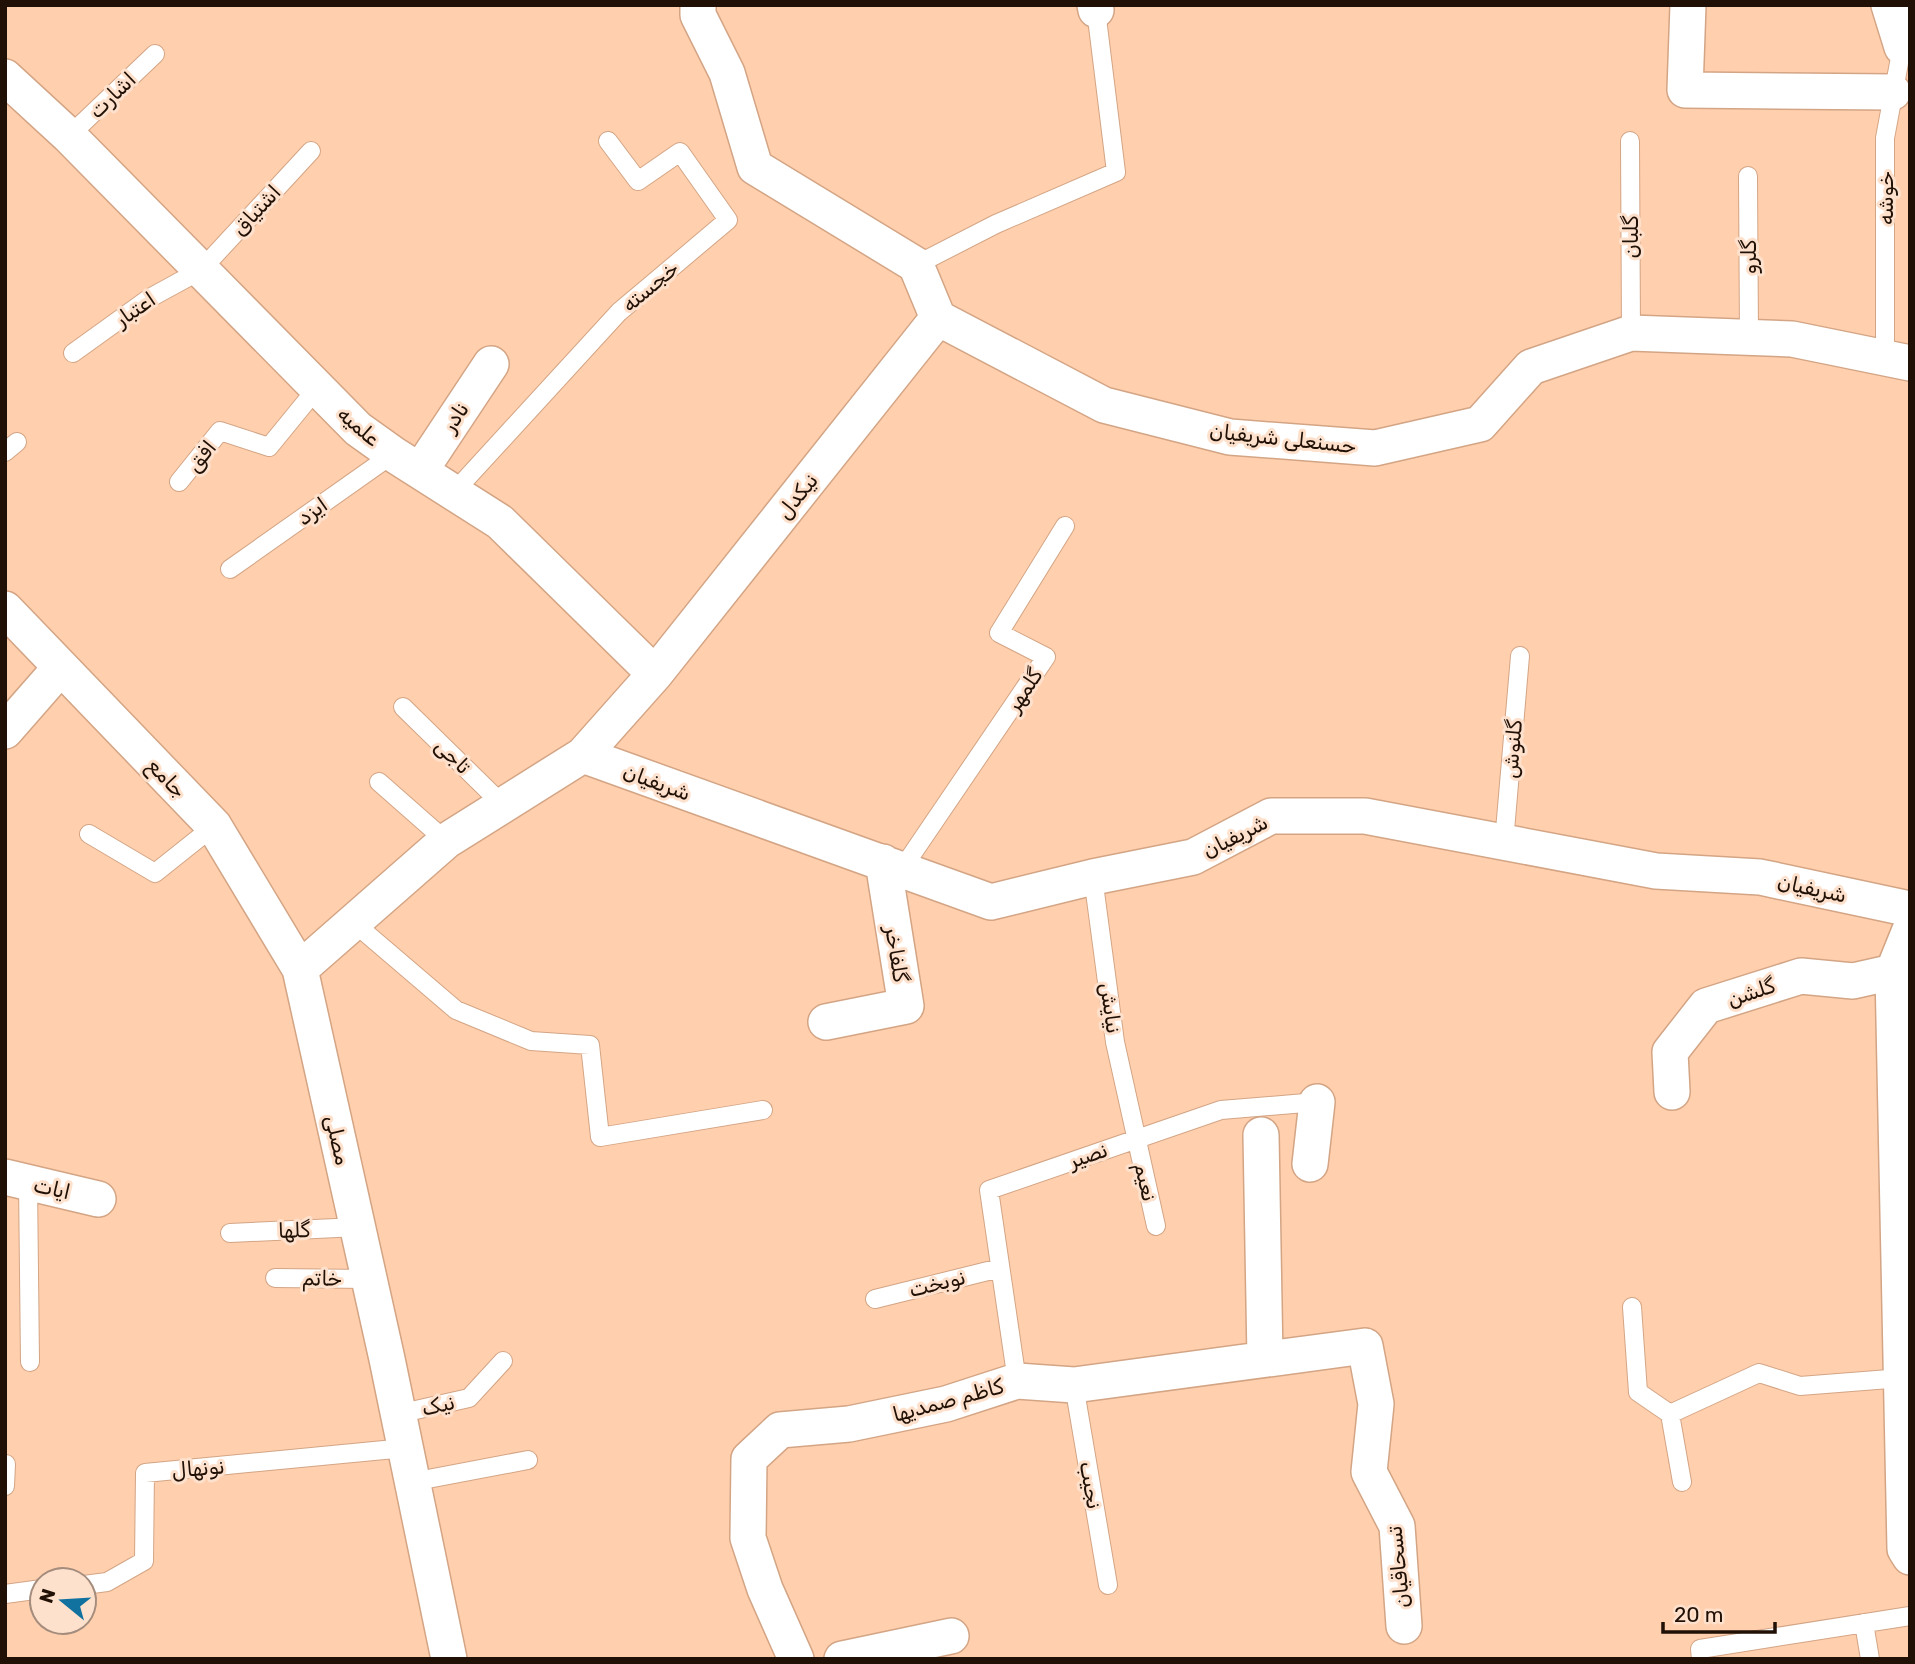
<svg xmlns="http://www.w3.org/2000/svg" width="1915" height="1664" viewBox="0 0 1915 1664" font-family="Rubik,'Noto Naskh Arabic',sans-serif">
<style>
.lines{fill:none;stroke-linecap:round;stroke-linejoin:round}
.service-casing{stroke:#d3a585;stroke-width:20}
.minor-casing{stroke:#d3a585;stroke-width:38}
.service{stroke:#fff;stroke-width:18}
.minor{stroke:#fff;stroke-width:35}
.labels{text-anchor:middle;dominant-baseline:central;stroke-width:6;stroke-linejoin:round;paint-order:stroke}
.street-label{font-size:21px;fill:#201005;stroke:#fee1cd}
</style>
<rect width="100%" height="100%" fill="#ffcfae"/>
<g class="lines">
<defs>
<path id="service" d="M 69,136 L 155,54
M 1630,141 L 1631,333
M 1748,176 L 1749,338
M 916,265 L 996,224 L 1116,172 L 1096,10
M 73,353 L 148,299 L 201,270 L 311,151
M 1885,358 L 1885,138 L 1902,47 L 1908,46
M 5,452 L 17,442
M 179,482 L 220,431 L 269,447 L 318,387
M 454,492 L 619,312 L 728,220 L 680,152 L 638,181 L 608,141
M 230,569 L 393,454
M 403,707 L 503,805
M 379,782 L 446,841
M 89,834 L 155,873 L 214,826
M 1504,842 L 1520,656
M 902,869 L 1046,657 L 999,633 L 1065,526
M 1093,877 L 1115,1042 L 1156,1226
M 353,922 L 456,1010 L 531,1041 L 590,1045 L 600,1137 L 763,1110
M 28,1182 L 30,1362
M 230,1233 L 358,1227
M 275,1278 L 369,1279
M 875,1299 L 1000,1268
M 1632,1307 L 1638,1392 L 1670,1414 L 1682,1482
M 1017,1381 L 989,1190 L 1221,1110 L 1317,1102
M 1074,1385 L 1108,1585
M 398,1414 L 469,1398 L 503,1361
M 1670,1414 L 1759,1373 L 1800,1386 L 1902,1378
M 412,1482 L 528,1460
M 5,1486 L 6,1464
M 84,1585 L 107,1582 L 144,1561 L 145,1473 L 405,1448
M 5,1594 L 42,1589
M 1864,1623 L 1870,1659
M 1701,1659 L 1700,1649 L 1910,1616"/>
<path id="minor" d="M 698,5 L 698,15 L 727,73 L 755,167 L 916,265 L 938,318 L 1104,405 L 1230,437 L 1375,448 L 1480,424 L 1531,367 L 1631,333 L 1792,339 L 1910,363
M 1095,5 L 1096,10
M 1688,5 L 1685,90 L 1893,92
M 1889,5 L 1902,47
M 5,77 L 69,136 L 358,429 L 393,454 L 500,522 L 655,674 L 583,755 L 446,841 L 300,969
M 420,471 L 491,364
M 5,609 L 214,826 L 300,969 L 387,1359 L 449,1659
M 655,674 L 938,318
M 5,731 L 61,667
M 583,755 L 991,902 L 1093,877 L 1193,857 L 1271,816 L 1365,816 L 1656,871 L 1760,877 L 1910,909
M 1910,930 L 1893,972 L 1905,1549 L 1910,1557
M 826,1022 L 906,1006 L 883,862
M 1672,1092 L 1670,1052 L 1706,1006 L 1801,976 L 1853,981 L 1893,972
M 1261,1135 L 1265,1359
M 1310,1164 L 1317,1102
M 5,1177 L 98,1199
M 796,1659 L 765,1589 L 748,1538 L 749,1459 L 780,1430 L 849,1424 L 946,1404 L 1017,1381 L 1074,1385 L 1365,1346 L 1376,1404 L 1369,1472 L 1397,1526 L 1404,1626
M 842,1659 L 951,1636"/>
</defs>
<use href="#service" class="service-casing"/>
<use href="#minor" class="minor-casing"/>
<use href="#service" class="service"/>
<use href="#minor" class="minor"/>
</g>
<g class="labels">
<g class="street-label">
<text transform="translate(112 95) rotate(-44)">اشارت</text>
<text transform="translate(1885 198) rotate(-90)">خوشه</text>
<text transform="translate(256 210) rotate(-47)">اشتیاق</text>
<text transform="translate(1630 237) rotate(-90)">گلبان</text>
<text transform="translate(1748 257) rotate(-90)">گلرو</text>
<text transform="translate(650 286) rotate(-40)">خجسته</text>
<text transform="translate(135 309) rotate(-34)">اعتبار</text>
<text transform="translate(455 417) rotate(-56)">نادر</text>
<text transform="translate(359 426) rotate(41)">علمیه</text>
<text transform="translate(1283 438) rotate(6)">حسنعلی شریفیان</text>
<text transform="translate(201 456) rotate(-51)">افق</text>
<text transform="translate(797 496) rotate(-51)">نیکدل</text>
<text transform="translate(312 511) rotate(-35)">ایزد</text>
<text transform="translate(1024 690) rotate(-56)">گلمهر</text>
<text transform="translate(1512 749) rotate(-85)">گلنوش</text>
<text transform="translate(453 756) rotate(44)">تاجی</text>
<text transform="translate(167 778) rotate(46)">جامع</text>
<text transform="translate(657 782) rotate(20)">شریفیان</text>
<text transform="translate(1235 836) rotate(-27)">شریفیان</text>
<text transform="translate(1812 888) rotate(12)">شریفیان</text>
<text transform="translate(897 954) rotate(81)">گلفاخر</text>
<text transform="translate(1751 992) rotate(-18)">گلشن</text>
<text transform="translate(1111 1008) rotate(82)">نیایش</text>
<text transform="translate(338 1140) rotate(77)">مصلی</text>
<text transform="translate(1088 1155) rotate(-19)">نصیر</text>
<text transform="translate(1146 1182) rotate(77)">نعیم</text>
<text transform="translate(52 1188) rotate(13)">ایات</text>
<text transform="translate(294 1230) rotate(-2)">گلها</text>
<text transform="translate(322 1278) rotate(1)">خاتم</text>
<text transform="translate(937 1283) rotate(-14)">نوبخت</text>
<text transform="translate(948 1400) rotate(-15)">کاظم صمدیها</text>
<text transform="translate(438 1405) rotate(-13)">نیک</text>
<text transform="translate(198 1468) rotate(-5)">نونهال</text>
<text transform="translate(1091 1485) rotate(80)">نجیب</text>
<text transform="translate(1398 1567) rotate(-96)">تسحاقیان</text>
</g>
</g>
<rect width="1915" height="1664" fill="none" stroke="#201005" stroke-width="14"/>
<g transform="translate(63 1601) rotate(288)"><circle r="33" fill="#fee1cd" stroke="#a58d7d" stroke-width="2"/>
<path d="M0-5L12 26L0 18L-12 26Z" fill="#11729f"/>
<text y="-10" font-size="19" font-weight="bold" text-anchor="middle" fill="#201005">N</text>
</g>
<path d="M1663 1622v10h112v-10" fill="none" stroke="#201005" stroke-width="3.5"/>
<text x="1674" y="1622" font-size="21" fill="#201005" stroke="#fee1cd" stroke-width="5" paint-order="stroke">20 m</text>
</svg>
